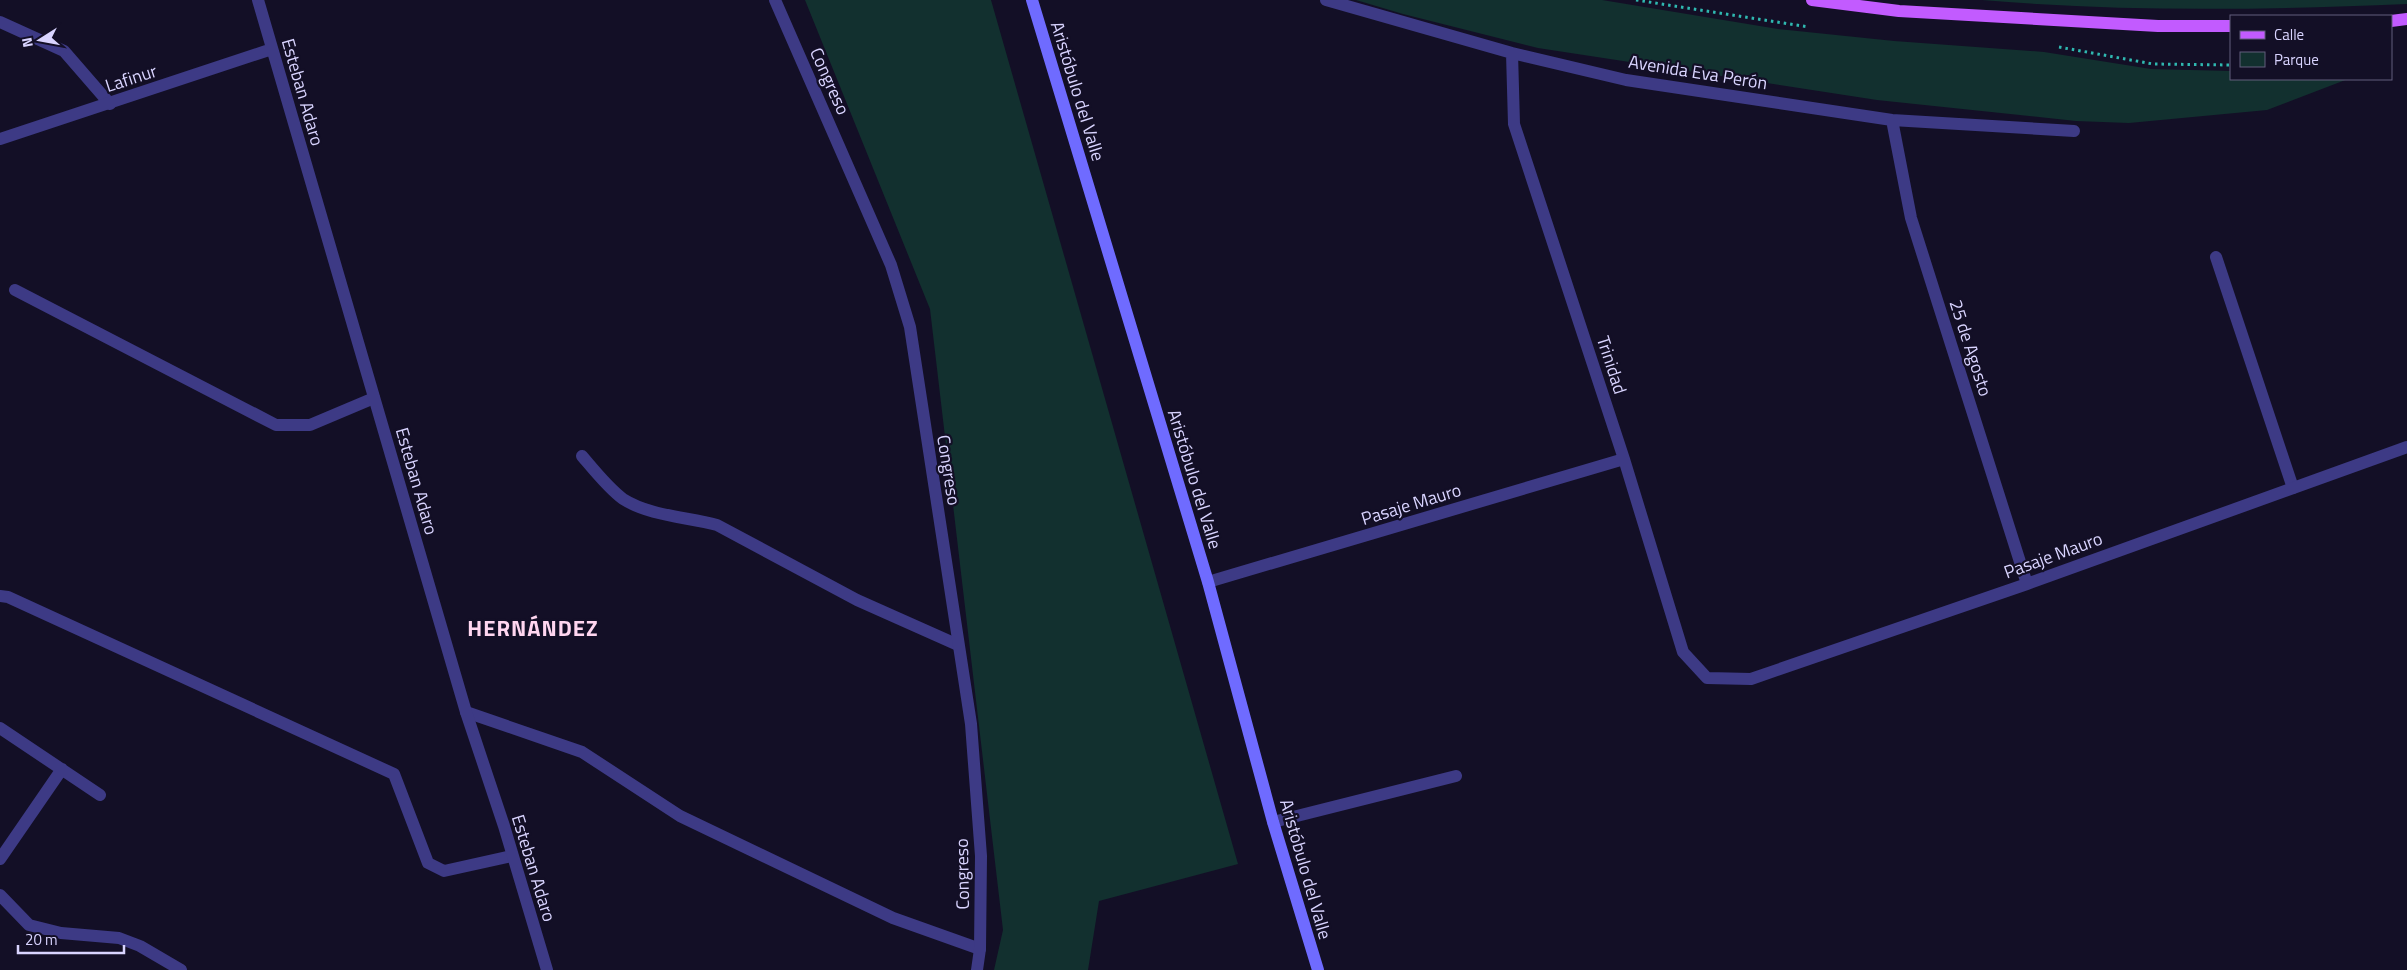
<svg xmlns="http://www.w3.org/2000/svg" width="2407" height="970" viewBox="0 0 2407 970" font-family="'Titillium Web',sans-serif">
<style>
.green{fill:#12302f}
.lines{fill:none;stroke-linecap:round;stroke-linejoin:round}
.path{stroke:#2fb8b0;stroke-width:3;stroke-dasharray:2.5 4;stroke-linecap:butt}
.lane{stroke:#3d3a85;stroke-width:12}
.street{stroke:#3d3a85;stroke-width:12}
.secondary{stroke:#6f6bff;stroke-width:12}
.primary{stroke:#c25bff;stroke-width:12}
.labels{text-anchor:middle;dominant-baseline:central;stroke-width:4.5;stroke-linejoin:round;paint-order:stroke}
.street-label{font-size:18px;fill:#d9d4ff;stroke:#130f26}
.district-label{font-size:22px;font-weight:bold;letter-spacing:1px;fill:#ffd6f0;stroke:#130f26}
</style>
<rect width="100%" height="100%" fill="#130f26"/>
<path class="green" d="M 805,0 L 991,0 L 1238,864 L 1099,901 L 1088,970 L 994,970 L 1003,930 L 930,309 Z
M 1356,0 L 1602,0 L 1778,29 L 1894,41 L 2044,52 L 2151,69 L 2231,71 L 2231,79 L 2348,79 L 2267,110 L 2129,123 L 2076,121 L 1877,100 L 1538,48 L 1403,14 Z
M 1982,0 L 2407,0 L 2407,4 C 2266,10 2123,12 1982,0 Z"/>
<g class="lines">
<path class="path" d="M 1636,0 L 1809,27
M 2059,47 L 2153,64 L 2231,65"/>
<path class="lane" d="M 0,22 L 64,51 L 110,104
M 2216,257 L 2293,488
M 15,290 L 276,425 L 310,425 L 374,398
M 582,456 C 594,470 608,488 623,499 C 650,516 687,517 717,525 L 857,600 L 958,645
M 0,596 L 8,597 L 394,774 L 428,863 L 444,871 L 512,856
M 466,712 L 582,752 L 680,816 L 893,918 L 980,949
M 0,728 L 100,795
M 1273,822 L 1456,776
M 0,859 L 62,769
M 0,895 L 29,925 L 61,933 L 119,938 L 140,946 L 181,970"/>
<path class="street" d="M 258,0 L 466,712 L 504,826 L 547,970
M 775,0 L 891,265 L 910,327 L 971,724 L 981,856 L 980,949 L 977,970
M 1326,0 L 1512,53 L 1626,80 L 1892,120 L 2074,131
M 1512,53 L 1514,124 L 1624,459 L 1683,652 L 1707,678 L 1751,679 L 2027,584 L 2407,447
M 1892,120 L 1911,218 L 2027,584
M 0,139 L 272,49
M 1208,582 L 1624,459"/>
<path class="secondary" d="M 1032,0 L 1208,582 L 1273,822 L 1318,970"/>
<path class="primary" d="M 1812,0 L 1899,11 L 2158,26 L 2231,26
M 2391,21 L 2407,19"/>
</g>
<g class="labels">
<g class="street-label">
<text transform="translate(1698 72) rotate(9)">Avenida Eva Perón</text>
<text transform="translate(131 78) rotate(-18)">Lafinur</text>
<text transform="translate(830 81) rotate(66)">Congreso</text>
<text transform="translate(1078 91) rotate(73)">Aristóbulo del Valle</text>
<text transform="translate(303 92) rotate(74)">Esteban Adaro</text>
<text transform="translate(1971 348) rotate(72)">25 de Agosto</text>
<text transform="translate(1612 365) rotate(72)">Trinidad</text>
<text transform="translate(949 470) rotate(81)">Congreso</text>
<text transform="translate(1195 479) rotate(73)">Aristóbulo del Valle</text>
<text transform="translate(417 481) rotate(74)">Esteban Adaro</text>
<text transform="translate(1411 504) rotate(-17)">Pasaje Mauro</text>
<text transform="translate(2053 555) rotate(-20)">Pasaje Mauro</text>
<text transform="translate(534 868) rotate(73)">Esteban Adaro</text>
<text transform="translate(1306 869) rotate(74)">Aristóbulo del Valle</text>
<text transform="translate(962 874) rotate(-91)">Congreso</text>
</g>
<g class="district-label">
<text x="533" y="628">HERNÁNDEZ</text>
</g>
</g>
<rect x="2230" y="15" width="162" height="65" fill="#130f26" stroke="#625e7d"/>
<rect x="2240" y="31" width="25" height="8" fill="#c25bff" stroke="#625e7d"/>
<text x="2274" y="40" font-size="15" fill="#d9d4ff">Calle</text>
<rect x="2240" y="52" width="25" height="15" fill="#12302f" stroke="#625e7d"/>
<text x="2274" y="65" font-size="15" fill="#d9d4ff">Parque</text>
<g transform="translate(40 40) rotate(259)" stroke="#130f26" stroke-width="4" paint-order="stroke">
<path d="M0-4L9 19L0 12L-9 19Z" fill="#d9d4ff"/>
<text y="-8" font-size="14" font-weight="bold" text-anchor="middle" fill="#d9d4ff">N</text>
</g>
<path d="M18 945v8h106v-8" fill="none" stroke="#d9d4ff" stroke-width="2.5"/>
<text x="25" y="945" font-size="15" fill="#d9d4ff" stroke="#130f26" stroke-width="4" paint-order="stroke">20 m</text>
</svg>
